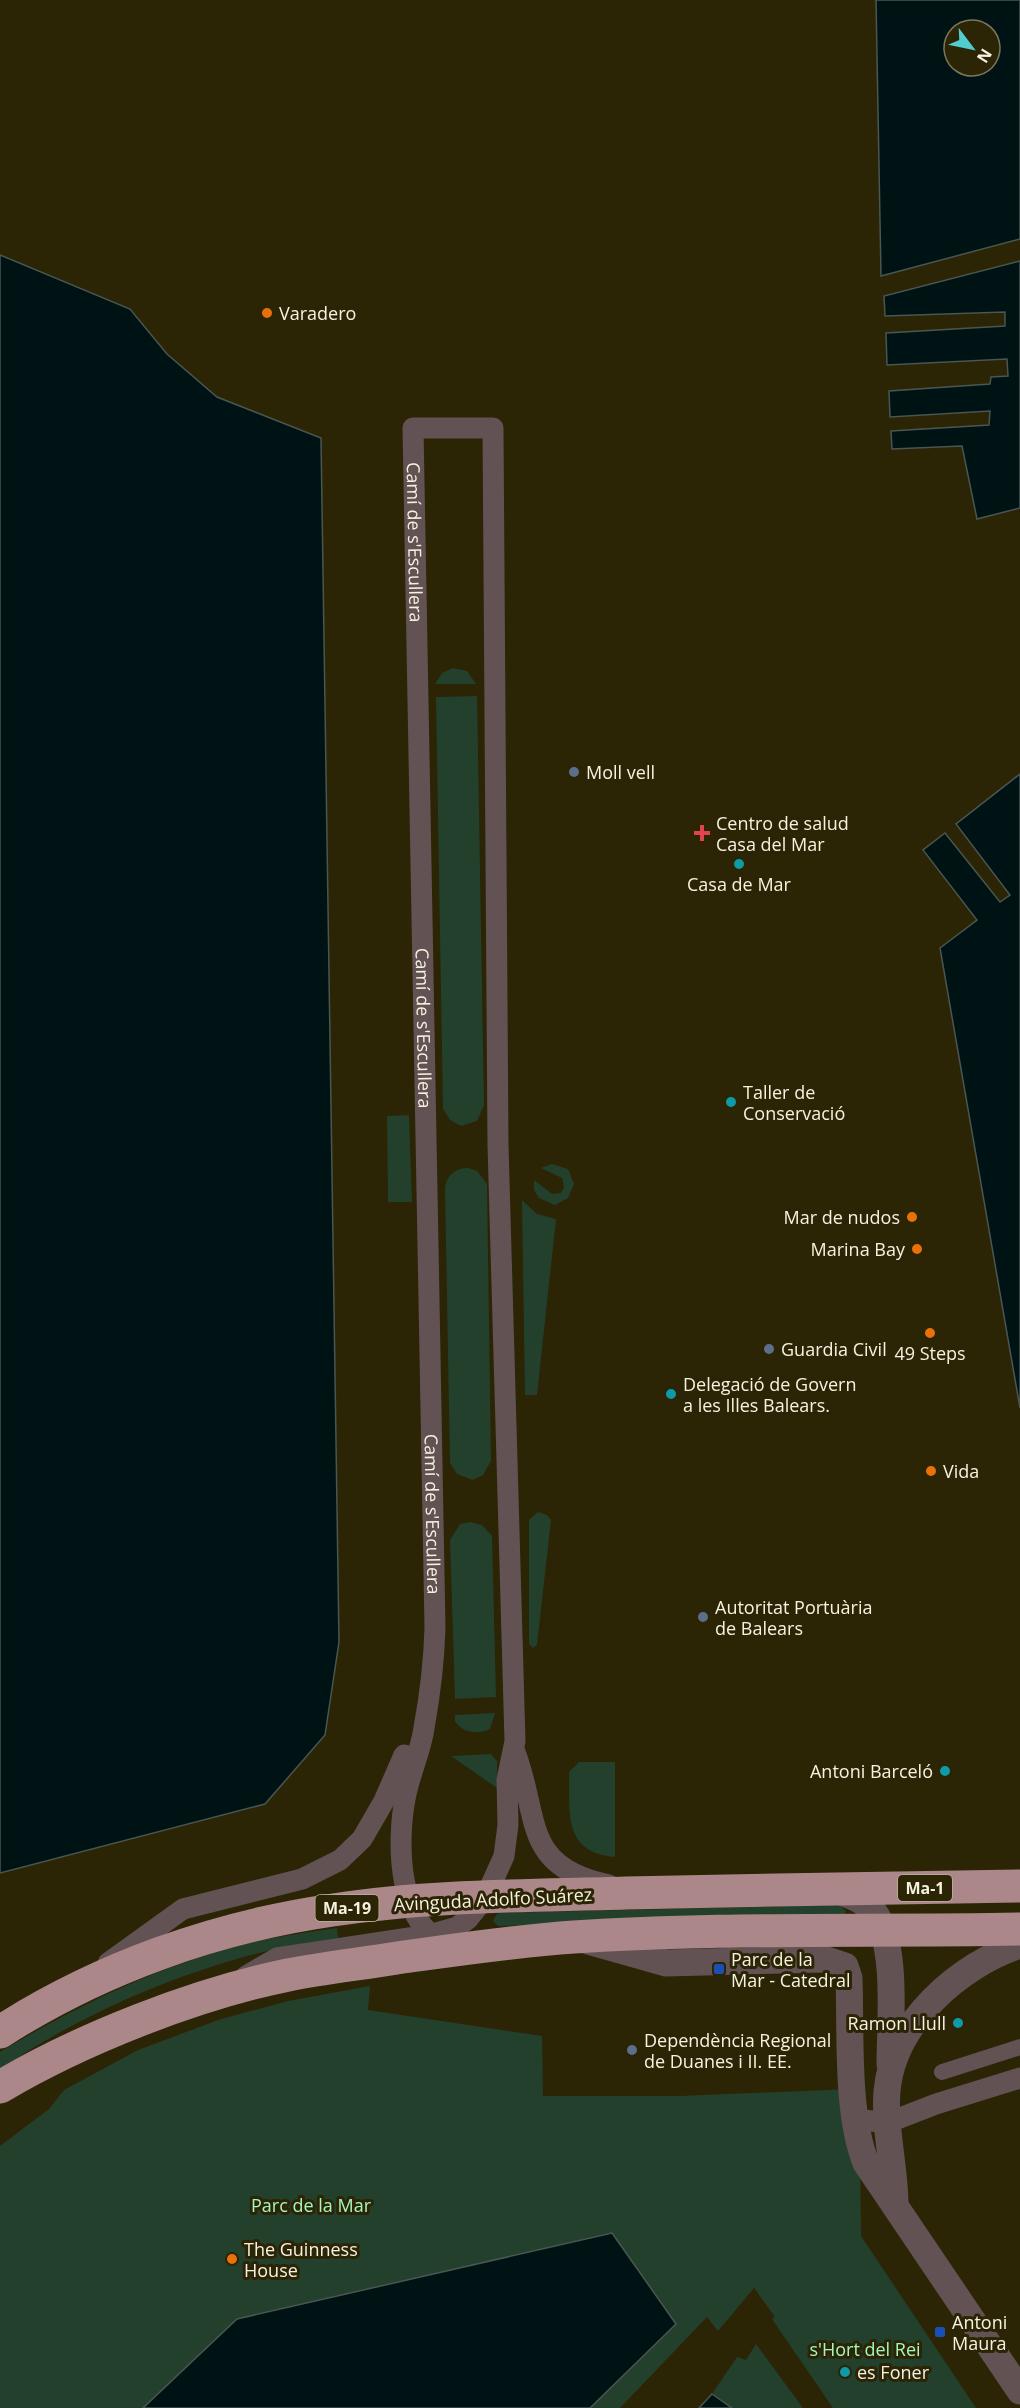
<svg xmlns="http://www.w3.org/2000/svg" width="1020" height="2408" viewBox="0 0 1020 2408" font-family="'Open Sans',sans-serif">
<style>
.green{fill:#23402d}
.water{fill:#001314;stroke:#4a5651;stroke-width:1.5;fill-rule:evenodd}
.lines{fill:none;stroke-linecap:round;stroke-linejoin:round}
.pedestrian{stroke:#625253;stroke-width:16}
.minor{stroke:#625253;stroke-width:21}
.tertiary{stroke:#625253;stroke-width:27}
.trunk{stroke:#ab878a;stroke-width:33}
.food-dot{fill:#e8710a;stroke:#2b2405;stroke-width:2}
.service-dot{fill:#5c6f8a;stroke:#2b2405;stroke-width:2}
.health-dot{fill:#e0444e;stroke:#2b2405;stroke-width:2}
.culture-dot{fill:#0f9aa8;stroke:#2b2405;stroke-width:2}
.transit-dot{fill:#1a4fb4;stroke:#2b2405;stroke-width:2}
.labels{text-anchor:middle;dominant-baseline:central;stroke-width:6;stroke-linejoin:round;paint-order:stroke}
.shield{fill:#2b2405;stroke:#b9b49e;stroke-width:1.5}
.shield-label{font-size:16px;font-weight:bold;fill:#f6f2e0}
.poi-label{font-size:18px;fill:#f6f2e0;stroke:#2b2405;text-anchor:start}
.street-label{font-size:18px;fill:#f6f2e0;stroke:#2b2405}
.park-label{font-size:18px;fill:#a4f6be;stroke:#2b2405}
</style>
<rect width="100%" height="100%" fill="#2b2405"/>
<path class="green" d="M 453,668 L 467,671 L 476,684 L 435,684 L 442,673 Z
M 477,696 L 484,1105 L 477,1121 L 461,1126 L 450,1120 L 443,1109 L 436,697 Z
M 409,1115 L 412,1202 L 388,1202 L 387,1116 Z
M 552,1164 L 568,1169 L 574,1184 L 568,1198 L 555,1205 L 539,1198 L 534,1190 L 534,1180 L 552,1194 L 561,1193 L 564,1187 L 562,1178 L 541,1168 Z
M 468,1168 L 477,1171 L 487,1184 L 491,1461 L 483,1475 L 473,1480 L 457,1474 L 450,1463 L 445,1188 C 446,1175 456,1168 468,1168 Z
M 522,1200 L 537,1214 L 556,1219 L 537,1395 L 525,1395 Z
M 538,1512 L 547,1515 L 551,1520 L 537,1645 L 533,1648 L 529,1644 L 529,1520 Z
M 470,1522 L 482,1525 L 492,1536 L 496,1697 L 455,1699 L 450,1540 L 460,1524 Z
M 495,1713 L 490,1729 C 477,1735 463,1733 455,1721 L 455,1715 Z
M 491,1754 L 497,1761 L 497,1788 L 451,1756 Z
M 579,1762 L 615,1762 L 615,1857 C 562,1852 570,1812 569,1772 Z
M 840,1905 L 846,1911 L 844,1917 L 498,1926 L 493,1921 L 497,1914 L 501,1913 Z
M 337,1928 L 338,1938 C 305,1944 272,1949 240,1958 C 157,1982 70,2020 0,2070 L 0,2052 C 75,2007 152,1969 238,1946 C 270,1937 304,1933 337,1928 Z
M 370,1986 L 368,2010 L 542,2036 L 543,2096 L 679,2096 L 853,2089 L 860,2148 L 861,2236 L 976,2408 L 833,2408 L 772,2319 L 775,2317 L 754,2288 L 718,2331 L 707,2317 L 620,2408 L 0,2408 L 0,2146 L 49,2109 L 64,2090 L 138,2050 L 221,2019 L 288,2001 Z
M 756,2344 L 803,2408 L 699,2408 L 712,2394 L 737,2357 L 746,2360 Z"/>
<path class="water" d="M 876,0 L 1020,0 L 1020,239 L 881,276 ZM 954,30 L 990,30 L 990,66 L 954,66 Z
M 0,255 L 130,309 L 167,354 L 217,397 L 321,438 L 339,1642 L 325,1735 L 265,1804 L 0,1873 Z
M 1020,261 L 1020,508 L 977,519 L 962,446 L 892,449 L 891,431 L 989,425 L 990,411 L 890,417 L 889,391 L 990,384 L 991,377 L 1008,376 L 1007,359 L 887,365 L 886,333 L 1005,326 L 1005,312 L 885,316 L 884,296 Z
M 1020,774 L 1020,1408 L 940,948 L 977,920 L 923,850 L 945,833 L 1000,902 L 1010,895 L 956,824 Z
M 612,2233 L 676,2324 L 590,2408 L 143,2408 L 237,2319 Z
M 712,2394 L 732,2408 L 699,2408 Z"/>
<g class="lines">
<path class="pedestrian" d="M 942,2072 L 1020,2047"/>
<g class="minor">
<path d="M 515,1752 C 540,1817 521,1867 609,1885"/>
<path d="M 108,1963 L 183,1909 L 302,1879 L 340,1860 L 362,1839 L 384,1801 L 404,1755"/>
<path id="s1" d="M 246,1976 L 277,1958 L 429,1935 L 457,1927 L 468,1919 L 485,1898 L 504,1856 L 508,1825 L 507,1780 L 515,1741 L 498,1145 L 493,428 L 413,428 L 435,1628 C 434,1661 430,1695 424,1728 C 421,1750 411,1771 406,1794 C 396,1841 396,1934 456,1947"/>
<path d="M 856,2119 L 887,2123 L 936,2104 L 1020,2078"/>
</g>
<path class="tertiary" d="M 834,1890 C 848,1894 865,1900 874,1912 C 898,1946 890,2023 890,2064
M 588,1941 L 666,1963 L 824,1959 L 845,1966 L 849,1978 C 851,2033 846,2113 866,2163 L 1020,2391
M 895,2205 C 895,2167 884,2129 887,2091 C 893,2023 959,1965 1020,1945"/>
<path class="trunk" d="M 0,2032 C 100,1968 215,1927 333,1910 C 429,1895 529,1896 626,1893 C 757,1890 889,1888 1020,1886
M 0,2087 C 81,2039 195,1994 288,1975 C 324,1968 360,1964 397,1958 C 455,1950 514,1941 574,1937 C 722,1927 871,1932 1020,1929"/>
</g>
<g class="food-dot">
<circle cx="267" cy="313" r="6"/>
<circle cx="912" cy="1217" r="6"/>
<circle cx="917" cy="1249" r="6"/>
<circle cx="930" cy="1333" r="6"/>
<circle cx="931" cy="1471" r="6"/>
<circle cx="232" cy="2259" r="6"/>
</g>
<g class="service-dot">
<circle cx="574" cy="772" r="6"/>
<circle cx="769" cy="1349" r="6"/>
<circle cx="703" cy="1617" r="6"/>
<circle cx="632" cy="2050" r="6"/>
</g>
<path class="health-dot" d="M699 824h6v6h6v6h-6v6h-6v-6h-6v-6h6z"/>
<g class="culture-dot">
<circle cx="739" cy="864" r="6"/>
<circle cx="731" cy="1102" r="6"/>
<circle cx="671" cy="1394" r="6"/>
<circle cx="945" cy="1771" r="6"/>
<circle cx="958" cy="2023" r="6"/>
<circle cx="845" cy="2372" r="6"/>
</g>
<g class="transit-dot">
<rect x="713" y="1963" width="12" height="12" rx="3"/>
<rect x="934" y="2326" width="12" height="12" rx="3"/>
</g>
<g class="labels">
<g class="shield">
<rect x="898" y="1875" width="54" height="26" rx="4.5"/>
<rect x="315.5" y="1895" width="63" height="26" rx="4.5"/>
</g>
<g class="shield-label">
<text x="925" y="1888">Ma-1</text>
<text x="347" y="1908">Ma-19</text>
</g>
<g class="poi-label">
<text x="279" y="313">Varadero</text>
<text x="586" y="772">Moll vell</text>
<text x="716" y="823">Centro de salud<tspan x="716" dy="21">Casa del Mar</tspan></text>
<text x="739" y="884" text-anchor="middle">Casa de Mar</text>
<text x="743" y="1092">Taller de<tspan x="743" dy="21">Conservació</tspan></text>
<text x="900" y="1217" text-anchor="end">Mar de nudos</text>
<text x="905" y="1249" text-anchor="end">Marina Bay</text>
<text x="781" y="1349">Guardia Civil</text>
<text x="930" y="1353" text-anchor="middle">49 Steps</text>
<text x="683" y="1384">Delegació de Govern<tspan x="683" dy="21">a les Illes Balears.</tspan></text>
<text x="943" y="1471">Vida</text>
<text x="715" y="1607">Autoritat Portuària<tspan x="715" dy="21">de Balears</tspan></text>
<text x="933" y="1771" text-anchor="end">Antoni Barceló</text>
<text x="731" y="1959">Parc de la<tspan x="731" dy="21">Mar - Catedral</tspan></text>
<text x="946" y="2023" text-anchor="end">Ramon Llull</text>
<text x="644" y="2040">Dependència Regional<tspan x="644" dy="21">de Duanes i II. EE.</tspan></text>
<text x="244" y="2249">The Guinness<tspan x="244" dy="21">House</tspan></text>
<text x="952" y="2322">Antoni<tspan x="952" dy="21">Maura</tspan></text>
<text x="857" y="2372">es Foner</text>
</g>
<g class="street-label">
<text stroke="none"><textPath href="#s1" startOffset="1929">Camí de s'Escullera</textPath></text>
<text stroke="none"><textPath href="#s1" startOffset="2415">Camí de s'Escullera</textPath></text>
<text stroke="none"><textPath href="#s1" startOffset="2901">Camí de s'Escullera</textPath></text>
<text transform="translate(493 1899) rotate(-3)">Avinguda Adolfo Suárez</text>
</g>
<g class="park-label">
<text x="311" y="2205">Parc de la Mar</text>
<text x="865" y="2349">s'Hort del Rei</text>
</g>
</g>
<g transform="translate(972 48) rotate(122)"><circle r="28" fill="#2b2405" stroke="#7c765d" stroke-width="1.5"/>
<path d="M0-4.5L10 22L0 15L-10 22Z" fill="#52cdcf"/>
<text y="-9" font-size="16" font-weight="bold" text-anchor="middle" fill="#f6f2e0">N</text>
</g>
</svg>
